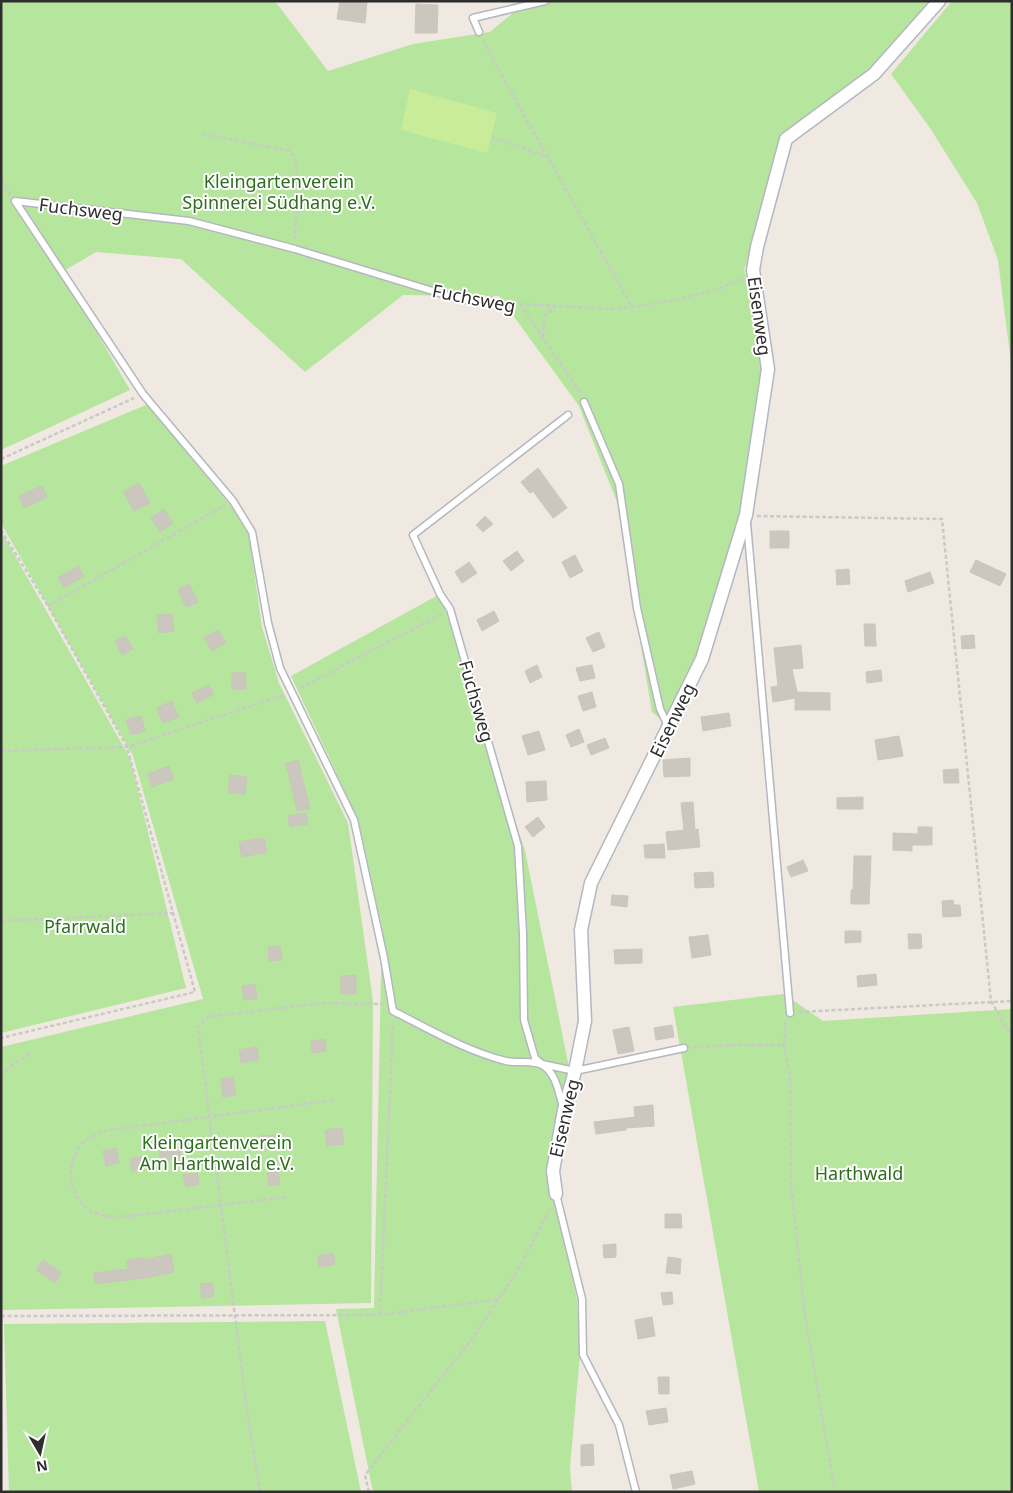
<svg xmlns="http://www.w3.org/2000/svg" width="1013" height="1493" viewBox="0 0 1013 1493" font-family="'Noto Sans',sans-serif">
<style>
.green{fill:#b6e59e}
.pitch{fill:#c9ec9a}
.building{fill:#cbc7bf;stroke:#cbc5ba}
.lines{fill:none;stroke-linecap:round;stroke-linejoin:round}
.lane-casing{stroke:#b4b7c1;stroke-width:9}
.street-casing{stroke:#b4b7c1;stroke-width:15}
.path{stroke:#c9c9c9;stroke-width:2.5;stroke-dasharray:4 2.5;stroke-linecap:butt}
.lane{stroke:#fff;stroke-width:6}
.street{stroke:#fff;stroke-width:12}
.labels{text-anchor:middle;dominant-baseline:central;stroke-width:4;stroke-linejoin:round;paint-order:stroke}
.park-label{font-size:18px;fill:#2c6e1b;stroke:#fff}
.street-label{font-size:18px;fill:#2e2e2e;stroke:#fff}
</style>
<rect width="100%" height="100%" fill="#efe9e1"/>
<path class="green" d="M 1,1 L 275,1 L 328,71 L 413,44 L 490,32 L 527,1 L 933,1 L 871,72 L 783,136 L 750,255 L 744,269 L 750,291 L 763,373 L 743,511 L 698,659 L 666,724 L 652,712 L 617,502 L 579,406 L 499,296 L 403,295 L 305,372 L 181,259 L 96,252 L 62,272 L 130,390 L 1,450 Z
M 952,1 L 1012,1 L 1012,370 L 998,260 L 977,203 L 930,128 L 891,74 Z
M 148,404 L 233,509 L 249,535 L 262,627 L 279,683 L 348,823 L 373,1001 L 371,1303 L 1,1310 L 1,1047 L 203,999 L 133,756 L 1,523 L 1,466 Z
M 1,531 L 130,758 L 186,988 L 1,1033 Z
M 440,594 L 525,851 L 570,1072 L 551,1173 L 577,1300 L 580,1354 L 570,1468 L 572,1492 L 373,1492 L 336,1309 L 374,1308 L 382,928 L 358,819 L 291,676 Z
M 784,994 L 823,1021 L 1012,1009 L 1012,1492 L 759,1492 L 673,1007 Z
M 325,1321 L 361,1492 L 9,1492 L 4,1324 Z"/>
<path class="pitch" d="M 410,89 L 497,113 L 487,153 L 401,130 Z"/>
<path class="building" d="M 340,1 L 367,1 L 365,23 L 337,19 Z
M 416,4 L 438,5 L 437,33 L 415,33 Z
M 538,468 L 567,508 L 553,518 L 533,491 L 530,493 L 521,482 Z
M 139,483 L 150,503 L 134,511 L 123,492 Z
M 42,486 L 47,497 L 24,508 L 19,496 Z
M 164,509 L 173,523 L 160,532 L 151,518 Z
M 485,516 L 493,524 L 483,532 L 476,525 Z
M 770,531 L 789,531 L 789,548 L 770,548 Z
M 517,551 L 524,561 L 511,571 L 503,561 Z
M 575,555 L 583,571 L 570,578 L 562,562 Z
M 976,560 L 1006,574 L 1000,586 L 970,572 Z
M 469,562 L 477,573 L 462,583 L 455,572 Z
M 78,566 L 84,576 L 64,588 L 58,578 Z
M 849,569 L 850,584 L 837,585 L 836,570 Z
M 930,572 L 934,583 L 908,592 L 905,581 Z
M 189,584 L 198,602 L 186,607 L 178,590 Z
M 494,611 L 499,621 L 482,631 L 477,620 Z
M 172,614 L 174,631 L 159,633 L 157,615 Z
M 864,624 L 875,624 L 876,646 L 865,646 Z
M 218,630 L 226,643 L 212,651 L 204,638 Z
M 599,632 L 605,647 L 593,652 L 586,638 Z
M 974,635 L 975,648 L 962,649 L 961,636 Z
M 126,636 L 133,649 L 122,655 L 115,641 Z
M 801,645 L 803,668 L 792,669 L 797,692 L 830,693 L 830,710 L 795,710 L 795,698 L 773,702 L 771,687 L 778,686 L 774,648 Z
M 537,665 L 542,677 L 530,683 L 525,671 Z
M 592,665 L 595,678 L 580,681 L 576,668 Z
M 881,670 L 882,681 L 867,683 L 866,672 Z
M 232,673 L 246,673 L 246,689 L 232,689 Z
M 209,685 L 214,694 L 197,703 L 192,693 Z
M 592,692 L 596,707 L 583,711 L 578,696 Z
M 172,701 L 179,717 L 163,723 L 157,708 Z
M 729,713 L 731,726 L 703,731 L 701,717 Z
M 141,716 L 145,731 L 131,735 L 126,720 Z
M 579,729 L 584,742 L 571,747 L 566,735 Z
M 539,731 L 545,750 L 528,755 L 522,736 Z
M 899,736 L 903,756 L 878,760 L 875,740 Z
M 605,738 L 609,748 L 591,755 L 587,745 Z
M 690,758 L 690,776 L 664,777 L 663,760 Z
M 298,760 L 310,809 L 297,811 L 286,763 Z
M 169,766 L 174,779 L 152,787 L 148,774 Z
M 958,769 L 959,783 L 944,783 L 943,770 Z
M 230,775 L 247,777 L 245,794 L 228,793 Z
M 546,781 L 547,800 L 527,802 L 526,782 Z
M 863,797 L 863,809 L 837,809 L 837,798 Z
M 693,802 L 695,830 L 698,829 L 700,847 L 668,850 L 666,832 L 684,830 L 681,803 Z
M 306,813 L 308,824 L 290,827 L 288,816 Z
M 538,817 L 545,827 L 533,837 L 525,827 Z
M 918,827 L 932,827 L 932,845 L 912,845 L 912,851 L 893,850 L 893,833 L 918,834 Z
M 264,838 L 267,852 L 242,857 L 239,842 Z
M 664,844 L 665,858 L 645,858 L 644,845 Z
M 854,856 L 871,856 L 869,904 L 851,904 L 851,890 L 853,890 Z
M 803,860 L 808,871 L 791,877 L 787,867 Z
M 713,872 L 714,887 L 695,888 L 694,873 Z
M 612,895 L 628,896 L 627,907 L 611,905 Z
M 953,900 L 954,905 L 960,905 L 961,916 L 943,917 L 942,901 Z
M 845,931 L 861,931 L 861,942 L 845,943 Z
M 908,934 L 921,934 L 922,948 L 909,949 Z
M 708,935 L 711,955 L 692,958 L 689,937 Z
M 280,946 L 282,960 L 269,961 L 268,947 Z
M 642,949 L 642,963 L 615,964 L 614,950 Z
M 876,974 L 877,985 L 858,987 L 857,976 Z
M 356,975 L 356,994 L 341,994 L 341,976 Z
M 255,984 L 257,999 L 244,1000 L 242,986 Z
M 672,1025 L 674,1037 L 656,1040 L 654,1028 Z
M 629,1027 L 634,1051 L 618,1054 L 613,1030 Z
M 325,1039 L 326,1051 L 312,1053 L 311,1041 Z
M 257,1047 L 259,1060 L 241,1063 L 239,1050 Z
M 233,1077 L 236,1095 L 223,1097 L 221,1079 Z
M 653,1105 L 654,1126 L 626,1128 L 626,1130 L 596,1134 L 594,1122 L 635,1117 L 634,1107 Z
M 342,1128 L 344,1144 L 327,1146 L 325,1130 Z
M 276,1135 L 278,1148 L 261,1150 L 259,1136 Z
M 179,1147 L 181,1158 L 161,1161 L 159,1149 Z
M 116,1148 L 119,1163 L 106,1166 L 103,1151 Z
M 141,1157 L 143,1169 L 132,1171 L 130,1159 Z
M 278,1171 L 280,1184 L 269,1186 L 267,1173 Z
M 197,1173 L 199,1184 L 186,1187 L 183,1175 Z
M 665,1214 L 681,1214 L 682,1228 L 665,1228 Z
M 616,1244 L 616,1257 L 604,1258 L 603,1245 Z
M 333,1253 L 335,1264 L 319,1267 L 318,1256 Z
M 171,1254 L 174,1272 L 145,1278 L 95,1284 L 94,1273 L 128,1269 L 127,1260 L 142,1258 L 143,1260 Z
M 668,1257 L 681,1259 L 680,1274 L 666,1273 Z
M 43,1260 L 62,1273 L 55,1283 L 36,1270 Z
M 212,1283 L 214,1296 L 202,1298 L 200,1284 Z
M 672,1292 L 673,1304 L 663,1305 L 661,1293 Z
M 652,1317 L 655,1336 L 638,1339 L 635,1320 Z
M 658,1377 L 669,1377 L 669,1394 L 659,1394 Z
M 666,1408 L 668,1422 L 649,1425 L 646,1411 Z
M 593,1444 L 594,1465 L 581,1466 L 581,1445 Z
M 692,1471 L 695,1484 L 673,1489 L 670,1475 Z"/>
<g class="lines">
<defs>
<path id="lane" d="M 479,32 L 473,18 L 545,1
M 15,201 L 143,394 L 233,501 L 252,532 L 268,623 L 280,668 L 354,820 L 384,958 L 393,1011 C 429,1029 466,1051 506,1061 C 518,1064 533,1059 544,1066 C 557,1076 558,1091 563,1107
M 15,201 L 189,221 L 295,249 L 462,300 L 492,301
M 584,402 L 619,484 L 637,608 L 660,709 L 668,726
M 568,415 L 413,535 L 440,594 L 450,609 L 518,846 L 523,933 L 524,1020 L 535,1058 L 542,1064 L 575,1071 L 684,1048
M 747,523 L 790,1013
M 556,1194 L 582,1299 L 583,1355 L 619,1425 L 636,1492"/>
<path id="street" d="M 556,1194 L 553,1171 L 564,1110 L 575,1071 L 585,1021 L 581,930 L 591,883 L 702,659 L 746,515 L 768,369 L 753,270 L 757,247 L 786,139 L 874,74 L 939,1"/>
</defs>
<use href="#lane" class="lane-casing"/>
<use href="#street" class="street-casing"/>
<path class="path" d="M 483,40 L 501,74 L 632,307
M 203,134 L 290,151 L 297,162 L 295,239
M 491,137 L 547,157
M 1,180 L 10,194
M 500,302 L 520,304 L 581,394
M 520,304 L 613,309 L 632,307 L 680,299 L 721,288 L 741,279
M 543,336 L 544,316 L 555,307
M 1,459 L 134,398
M 757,516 L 942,519 L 991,1001 L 1012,1037
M 1,530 L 48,606 L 127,747 L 195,992 L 1,1038
M 48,606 L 225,505
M 300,688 L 442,614
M 1,751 L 127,747 L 284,695
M 1,921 L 174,913
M 799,1012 L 1012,1001
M 784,1045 L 790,1075 L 791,1185 L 805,1315 L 835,1492
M 693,1047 L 735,1045 L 784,1045 L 786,1021
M 1,1075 L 13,1064 L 32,1053
M 286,1197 L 130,1216 C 117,1216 103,1218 91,1211 C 69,1198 65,1166 80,1146 C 86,1138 94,1135 103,1131 L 334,1100
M 380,1315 L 393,1021
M 1,1316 L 380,1315 L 499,1299
M 260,1492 L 247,1411 L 198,1026 L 209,1017 L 321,1003 L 382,1004
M 369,1492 L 365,1475 L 425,1398 L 469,1343 L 517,1272 L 550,1209"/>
<use href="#lane" class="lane"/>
<use href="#street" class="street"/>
</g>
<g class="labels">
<g class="park-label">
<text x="279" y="181">Kleingartenverein<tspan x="279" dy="21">Spinnerei Südhang e.V.</tspan></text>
<text x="85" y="926">Pfarrwald</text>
<text x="217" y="1142">Kleingartenverein<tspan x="217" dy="21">Am Harthwald e.V.</tspan></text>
<text x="859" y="1173">Harthwald</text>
</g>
<g class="street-label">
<text transform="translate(81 209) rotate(7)">Fuchsweg</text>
<text transform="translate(474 298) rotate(11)">Fuchsweg</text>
<text transform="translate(760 316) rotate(82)">Eisenweg</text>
<text transform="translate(477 701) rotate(74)">Fuchsweg</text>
<text transform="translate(672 720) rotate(-64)">Eisenweg</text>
<text transform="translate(564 1118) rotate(-77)">Eisenweg</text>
</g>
</g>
<rect width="1013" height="1493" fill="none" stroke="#2e2e2e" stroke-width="5"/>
<g transform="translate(40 1453) rotate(171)" stroke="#ffffff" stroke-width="4" paint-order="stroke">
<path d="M0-4L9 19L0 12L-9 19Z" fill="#2e2e2e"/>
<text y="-8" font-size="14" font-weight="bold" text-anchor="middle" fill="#2e2e2e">N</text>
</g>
</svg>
